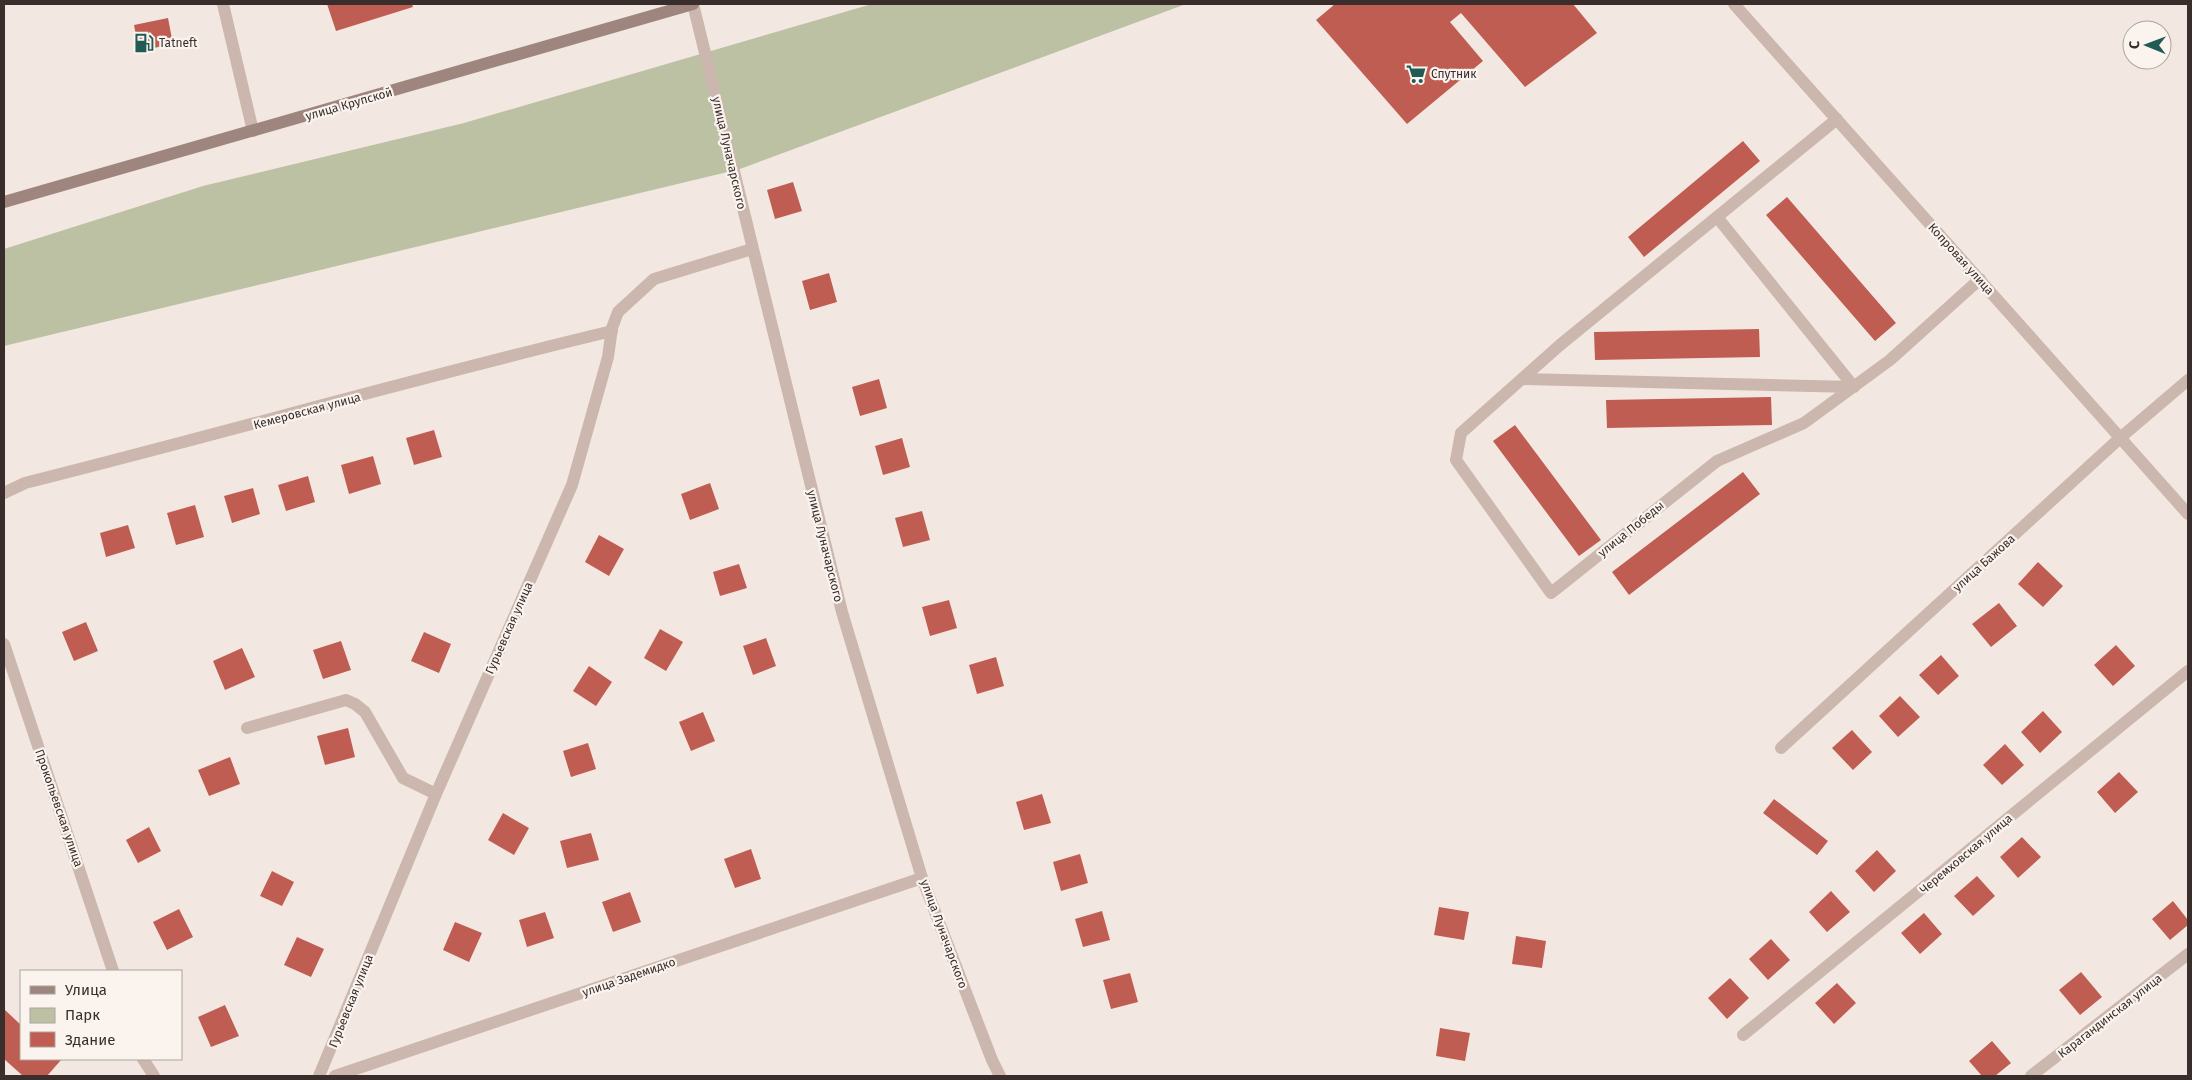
<svg xmlns="http://www.w3.org/2000/svg" width="2192" height="1080" viewBox="0 0 2192 1080" font-family="'Fira Sans',sans-serif">
<style>
.green{fill:#bbc1a2}
.building{fill:#c05d52}
.lines{fill:none;stroke-linecap:round;stroke-linejoin:round}
.street{stroke:#cbb7ad;stroke-width:12}
.secondary{stroke:#9e867f;stroke-width:12}
.labels{text-anchor:middle;dominant-baseline:central;stroke-width:4.5;stroke-linejoin:round;paint-order:stroke}
.poi-label{font-size:12px;fill:#392e2c;stroke:#faf3ee;text-anchor:start}
.street-label{font-size:12px;fill:#392e2c;stroke:#faf3ee}
</style>
<rect width="100%" height="100%" fill="#f3e8e1"/>
<path class="green" d="M 872,4 L 1186,4 L 740,169 L 4,346 L 4,249 L 203,186 L 464,123 Z"/>
<path class="building" d="M 327,4 L 412,4 L 413,7 L 336,31 Z
M 1335,4 L 1573,4 L 1597,33 L 1525,87 L 1461,13 L 1450,22 L 1483,61 L 1407,124 L 1316,20 Z
M 168,18 L 173,44 L 139,51 L 134,25 Z
M 1743,141 L 1760,161 L 1644,257 L 1628,237 Z
M 793,182 L 802,211 L 775,219 L 767,190 Z
M 1787,197 L 1896,323 L 1875,341 L 1766,215 Z
M 829,273 L 837,302 L 810,310 L 802,281 Z
M 1759,329 L 1760,357 L 1595,360 L 1594,332 Z
M 879,379 L 887,408 L 860,416 L 852,387 Z
M 1771,397 L 1772,425 L 1607,428 L 1606,400 Z
M 1515,425 L 1601,540 L 1579,556 L 1493,441 Z
M 434,430 L 442,457 L 414,465 L 406,438 Z
M 902,438 L 910,467 L 883,475 L 875,446 Z
M 373,456 L 381,484 L 349,494 L 341,465 Z
M 1743,472 L 1760,494 L 1629,595 L 1612,572 Z
M 308,476 L 315,502 L 286,511 L 278,485 Z
M 710,483 L 719,509 L 690,520 L 681,494 Z
M 253,488 L 260,514 L 232,523 L 224,496 Z
M 195,505 L 204,537 L 176,545 L 167,513 Z
M 922,511 L 930,540 L 903,547 L 895,518 Z
M 128,525 L 135,548 L 106,557 L 100,533 Z
M 599,535 L 624,549 L 609,576 L 585,562 Z
M 2038,562 L 2063,586 L 2043,607 L 2018,584 Z
M 739,564 L 747,588 L 720,596 L 713,572 Z
M 949,600 L 957,628 L 930,636 L 922,607 Z
M 1999,603 L 2017,626 L 1991,647 L 1972,624 Z
M 86,622 L 98,651 L 74,661 L 62,632 Z
M 660,629 L 683,642 L 666,671 L 644,658 Z
M 424,632 L 451,644 L 439,673 L 411,661 Z
M 766,638 L 776,666 L 753,675 L 743,646 Z
M 341,641 L 351,670 L 323,679 L 313,650 Z
M 2116,645 L 2135,666 L 2113,686 L 2094,665 Z
M 242,648 L 255,677 L 225,690 L 213,661 Z
M 1941,655 L 1959,676 L 1938,695 L 1919,675 Z
M 996,657 L 1004,686 L 977,694 L 969,665 Z
M 589,666 L 612,682 L 596,706 L 573,691 Z
M 1900,696 L 1920,717 L 1898,737 L 1879,716 Z
M 2043,711 L 2062,732 L 2040,753 L 2021,732 Z
M 703,712 L 715,741 L 691,751 L 679,722 Z
M 348,728 L 355,757 L 325,765 L 317,736 Z
M 1852,730 L 1872,752 L 1853,770 L 1832,748 Z
M 588,743 L 596,769 L 571,777 L 563,751 Z
M 2005,744 L 2024,765 L 2002,785 L 1983,765 Z
M 230,757 L 240,784 L 209,796 L 198,770 Z
M 2119,772 L 2138,792 L 2115,813 L 2097,792 Z
M 1042,794 L 1051,823 L 1024,830 L 1016,802 Z
M 1774,799 L 1828,841 L 1817,855 L 1763,813 Z
M 503,813 L 529,828 L 514,855 L 488,840 Z
M 149,827 L 161,851 L 138,863 L 126,840 Z
M 591,833 L 599,860 L 567,868 L 560,841 Z
M 2022,837 L 2041,857 L 2018,878 L 2000,857 Z
M 751,849 L 761,879 L 735,888 L 724,859 Z
M 1877,850 L 1896,871 L 1874,892 L 1855,871 Z
M 1080,854 L 1088,883 L 1061,891 L 1053,862 Z
M 272,871 L 294,882 L 282,906 L 260,896 Z
M 1977,876 L 1995,896 L 1973,916 L 1954,896 Z
M 1831,891 L 1850,912 L 1827,932 L 1809,912 Z
M 630,892 L 641,922 L 613,932 L 602,902 Z
M 2173,901 L 2188,920 L 2188,925 L 2170,940 L 2152,919 Z
M 1439,907 L 1469,912 L 1464,940 L 1434,935 Z
M 179,909 L 193,937 L 167,950 L 153,922 Z
M 1102,911 L 1110,940 L 1083,947 L 1075,919 Z
M 545,912 L 554,938 L 527,947 L 519,920 Z
M 1924,913 L 1942,934 L 1920,954 L 1901,933 Z
M 455,922 L 482,933 L 469,962 L 443,950 Z
M 1516,936 L 1546,941 L 1542,968 L 1512,964 Z
M 297,937 L 324,949 L 311,977 L 284,965 Z
M 1771,939 L 1790,960 L 1768,980 L 1749,959 Z
M 2081,972 L 2102,997 L 2080,1015 L 2059,990 Z
M 1130,973 L 1138,1002 L 1111,1009 L 1103,980 Z
M 1730,978 L 1749,998 L 1727,1019 L 1708,998 Z
M 1837,983 L 1856,1003 L 1834,1024 L 1815,1003 Z
M 225,1005 L 239,1036 L 211,1047 L 198,1017 Z
M 4,1009 L 21,1025 L 21,1059 L 59,1059 L 61,1060 L 47,1076 L 23,1076 L 4,1059 Z
M 1440,1028 L 1470,1033 L 1465,1061 L 1436,1056 Z
M 1992,1041 L 2011,1063 L 1995,1076 L 1982,1076 L 1969,1061 Z"/>
<g class="lines">
<path class="street" d="M 223,4 L 253,131
M 693,4 L 842,612 L 922,878 L 992,1060 L 1000,1076
M 1734,4 L 2188,514
M 1837,119 L 1560,345 L 1461,433 L 1456,460 L 1551,593 L 1717,461 L 1804,423 L 1890,360 L 1980,279
M 1717,217 L 1854,387
M 1522,379 L 1854,387
M 4,493 L 25,483 C 221,434 415,378 612,331
M 4,644 L 113,971
M 247,728 L 346,700 L 355,704 L 365,712 L 403,778 L 436,794
M 1781,748 L 2120,438 L 2188,380
M 1743,1035 L 2188,671
M 143,1059 L 154,1076
M 319,1076 L 436,794 L 572,485 L 608,357 L 612,328 L 618,312 L 654,279 L 752,249
M 335,1076 L 922,878
M 2031,1076 L 2188,954"/>
<path class="secondary" d="M 4,202 L 693,4"/>
</g>
<defs>
<symbol id="fuel-bare" viewBox="-9 -9 18 18"><path d="M-5.5-6h7V0h2V4h1.3V-2.5L3-4.5l.8-.8L6-3V5H2.5V1h-1V6h-7ZM-4.2-4.7v3.2H.2V-4.7Z" fill="#225a56" stroke="#faf3ee" stroke-width="2.5" paint-order="stroke"/></symbol>
<symbol id="supermarket-bare" viewBox="-9 -9 18 18"><path d="M-6-5.5h2.5l.6 2H6L4.5 2H-2.5L-4.4-4H-6ZM-1.5 3.2a1.3 1.3 0 1 0 .1 0ZM3 3.2a1.3 1.3 0 1 0 .1 0Z" fill="#225a56" stroke="#faf3ee" stroke-width="2.5" paint-order="stroke"/></symbol>
</defs>
<g fill-rule="evenodd">
<use href="#fuel-bare" x="130" y="29" width="28" height="28"/>
<use href="#supermarket-bare" x="1402" y="60" width="28" height="28"/>
</g>
<g class="labels">
<g class="poi-label">
<text x="159" y="43">Tatneft</text>
<text x="1431" y="74">Спутник</text>
</g>
<g class="street-label">
<text transform="translate(349 104) rotate(-16)">улица Крупской</text>
<text transform="translate(729 153) rotate(77)">улица Луначарского</text>
<text transform="translate(1961 259) rotate(48)">Копровая улица</text>
<text transform="translate(307 411) rotate(-15)">Кемеровская улица</text>
<text transform="translate(1631 529) rotate(-39)">улица Победы</text>
<text transform="translate(825 546) rotate(76)">улица Луначарского</text>
<text transform="translate(1984 563) rotate(-42)">улица Бажова</text>
<text transform="translate(509 628) rotate(-66)">Гурьевская улица</text>
<text transform="translate(59 808) rotate(71)">Прокопьевская улица</text>
<text transform="translate(1966 854) rotate(-40)">Черемховская улица</text>
<text transform="translate(944 934) rotate(70)">улица Луначарского</text>
<text transform="translate(629 977) rotate(-19)">улица Задемидко</text>
<text transform="translate(351 1001) rotate(-68)">Гурьевская улица</text>
<text transform="translate(2110 1016) rotate(-38)">Карагандинская улица</text>
</g>
</g>
<rect width="2192" height="1080" fill="none" stroke="#392e2c" stroke-width="10"/>
<rect x="20" y="970" width="162" height="90" fill="#faf3ee" stroke="#ada4a0"/>
<rect x="30" y="986" width="25" height="8" fill="#9e867f" stroke="#ada4a0"/>
<text x="65" y="995" font-size="15" fill="#392e2c">Улица</text>
<rect x="30" y="1008" width="25" height="15" fill="#bbc1a2" stroke="#ada4a0"/>
<text x="65" y="1020" font-size="15" fill="#392e2c">Парк</text>
<rect x="30" y="1032" width="25" height="15" fill="#c05d52" stroke="#ada4a0"/>
<text x="65" y="1045" font-size="15" fill="#392e2c">Здание</text>
<g transform="translate(2147 45) rotate(271)"><circle r="24" fill="#faf3ee" stroke="#ada4a0"/>
<path d="M0-4L9 19L0 12L-9 19Z" fill="#225a56"/>
<text y="-8" font-size="14" font-weight="bold" text-anchor="middle" fill="#392e2c">С</text>
</g>
</svg>
